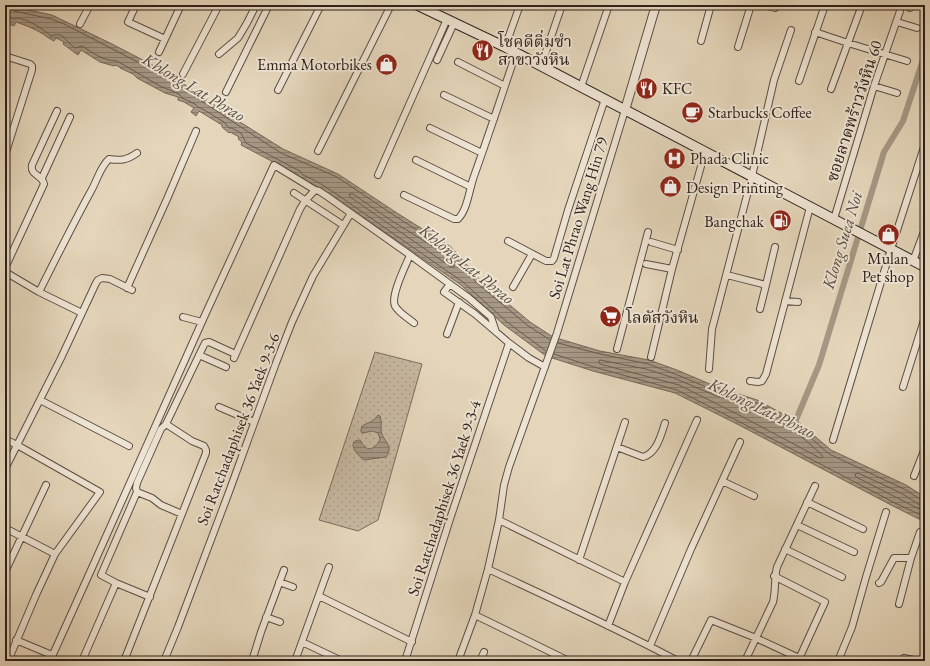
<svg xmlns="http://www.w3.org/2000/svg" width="930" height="666" viewBox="0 0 930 666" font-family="'EB Garamond','Noto Serif Thai',serif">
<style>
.grass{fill:url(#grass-dots);stroke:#7a6c5e}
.water{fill:url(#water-rules);stroke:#76685b}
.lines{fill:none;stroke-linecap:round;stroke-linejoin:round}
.shore{stroke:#6a5c50;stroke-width:1}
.canal{stroke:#a69885;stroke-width:6}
.minor-casing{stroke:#5b4e44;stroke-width:8}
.tertiary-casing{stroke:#5b4e44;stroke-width:10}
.secondary-casing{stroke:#2d211c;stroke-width:11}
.minor{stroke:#eee4d3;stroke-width:6}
.tertiary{stroke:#eee4d3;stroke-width:8}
.secondary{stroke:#eee4d3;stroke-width:9}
.labels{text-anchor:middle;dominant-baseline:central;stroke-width:4;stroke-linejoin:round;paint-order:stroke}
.poi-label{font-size:16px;fill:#2d211c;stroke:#eee4d3;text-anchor:start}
.street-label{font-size:16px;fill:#2d211c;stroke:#eee4d3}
.water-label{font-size:17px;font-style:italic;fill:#574b41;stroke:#eee4d3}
</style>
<defs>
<pattern id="grass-dots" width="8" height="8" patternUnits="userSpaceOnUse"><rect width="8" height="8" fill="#c6b7a0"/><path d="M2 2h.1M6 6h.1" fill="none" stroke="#aa9d89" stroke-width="1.8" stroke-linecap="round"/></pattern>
<pattern id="water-rules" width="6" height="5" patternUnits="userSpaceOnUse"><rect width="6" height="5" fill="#a69885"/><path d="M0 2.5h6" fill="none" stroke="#887c6c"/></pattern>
</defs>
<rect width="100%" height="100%" fill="#e5d6bb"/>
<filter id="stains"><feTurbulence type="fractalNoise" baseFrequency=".005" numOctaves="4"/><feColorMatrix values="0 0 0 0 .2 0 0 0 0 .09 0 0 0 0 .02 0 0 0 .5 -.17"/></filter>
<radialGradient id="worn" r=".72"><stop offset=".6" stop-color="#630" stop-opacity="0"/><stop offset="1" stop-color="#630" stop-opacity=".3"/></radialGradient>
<path class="grass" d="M 375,352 L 422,364 L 378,520 L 358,531 L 319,520 Z"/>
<path class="water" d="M 5,5 L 52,15 L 110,43 L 166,72 L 232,117 L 283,149 L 338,174 L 397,213 L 451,247 L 480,280 L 530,322 L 553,337 L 600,351 L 649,360 L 677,370 L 717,387 L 757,400 L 798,422 L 831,450 L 906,485 L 925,497 L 925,522 L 893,506 L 737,424 L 675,393 L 593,371 L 546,356 L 504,325 L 461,285 L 333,196 L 314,185 L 298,177 L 298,175 L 241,145 L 242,142 L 238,139 L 239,137 L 230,132 L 229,133 L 222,127 L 222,125 L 199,111 L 196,116 L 191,112 L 194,108 L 184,102 L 178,100 L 178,97 L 165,93 L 137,78 L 133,74 L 120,68 L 120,67 L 115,65 L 114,66 L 100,62 L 81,50 L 78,55 L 63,44 L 64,42 L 56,38 L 54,41 C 50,39 47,37 43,34 C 35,29 25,25 16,22 L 14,26 L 9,24 L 10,21 L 5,19 Z
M 378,415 L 380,416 C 382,421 381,425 381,430 C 382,441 395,445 386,457 L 364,460 C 358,456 345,441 360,440 C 361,442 362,444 364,446 C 370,453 378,445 380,439 L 378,433 L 372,431 L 363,433 L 361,432 C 360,423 368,425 373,420 C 375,419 376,417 378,415 Z"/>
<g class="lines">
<path class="shore" d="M 11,5 L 12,9 L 14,11 L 51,19 L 64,24 L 163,75 L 230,120 L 281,153 L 337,177 L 395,216 L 448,250 L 477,283 L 527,325 L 550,340
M 5,16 C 8,16 11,18 14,19 C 15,19 16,18 17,18 C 26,18 45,30 51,36 C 61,32 64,37 69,43 C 71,45 73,46 75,48 L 82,46 C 95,54 101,60 117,61 L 160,86 L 179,94 L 182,98 L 195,104 L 198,107 L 201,108 L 224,122 L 229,128 L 232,128 L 241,133 L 246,143 L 300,171 L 303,175 L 316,181 L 335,193 L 447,271 L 463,282 L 507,322 L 546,351
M 350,194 L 353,194 L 392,221 L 445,254 L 454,264 L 454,267 L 451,267 L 350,197 Z
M 558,343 L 600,354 L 648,364 L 675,374 L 716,391 L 756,403 L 796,425 L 829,454 L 904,489 L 920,499 L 925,500
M 554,354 L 594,367 L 677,390 L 738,421 L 895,503 L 925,517
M 600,360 L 646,369 L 674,378 L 714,395 L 754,408 L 793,429 L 822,455 L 823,457 L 820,458 L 741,416 L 679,385 L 600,364 L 599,362 Z
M 925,505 L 918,504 L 901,493 L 858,473 L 855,474 L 856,477 L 925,512"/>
<path class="canal" d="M 793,427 L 819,365 L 884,152 L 903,121 L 925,54"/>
<defs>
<path id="minor" d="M 136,5 L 128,22 L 165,39
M 764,5 L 775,8
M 910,8 L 911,5
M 897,22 L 917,28
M 80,24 L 90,5
M 815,32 L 848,43 L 907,61
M 701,41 L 711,5
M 505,47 L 520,5
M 738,47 L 751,5
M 159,52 L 181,5
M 219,54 L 238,38 L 247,23 L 256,5
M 5,56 L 30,64 L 32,66 L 32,70 L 5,155
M 437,60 L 454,23
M 458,62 L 505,86
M 541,66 L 562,5
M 183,74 L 219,5
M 799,81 L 825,5
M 874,86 L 897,93
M 581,87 L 609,5
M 831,89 L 862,5
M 278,90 L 321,5
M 226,92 L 269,5
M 444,95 L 494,119
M 57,111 L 32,165 C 30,176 42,174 44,184 L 6,266 L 5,269 L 7,273 L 39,292 L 82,313
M 430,128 L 482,153
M 318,151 L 391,5
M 416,160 L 471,187
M 378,175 L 447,19
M 42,178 L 70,117
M 924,190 L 925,190
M 294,193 L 343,225
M 404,195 L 454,219 L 458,219 C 467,210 469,192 473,179 C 488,137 502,95 516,53
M 834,219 L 874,86 L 900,11
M 508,241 L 546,261 L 552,261 L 554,258 L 568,210 L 605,99
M 651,242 L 678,250
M 410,255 C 406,265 390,296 395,306 C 399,313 408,318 414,323
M 913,261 L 925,229
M 646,264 L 672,269
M 727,275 L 766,285 L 760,309
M 450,284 L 444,292 L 475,314 L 509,343 L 529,358 L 545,367
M 766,285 L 775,247
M 513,287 L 532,254
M 127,288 L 167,199 L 196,131
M 39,292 C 56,258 73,224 91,191 C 97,181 100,167 109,159 C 121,161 127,160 137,153
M 785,301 L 798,302
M 183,317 L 202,322
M 447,334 L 459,302
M 617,349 L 648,232
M 199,355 L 226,367
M 651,357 L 672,269 L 705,152
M 234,358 L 300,209 L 305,201 L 315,190
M 709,369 L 712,329 L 752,176 L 774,80 L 791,30
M 750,381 L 758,382 L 762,381 L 766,374 L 810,207
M 903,387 L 925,317
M 40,400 L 129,446
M 219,407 L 254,422
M 5,439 L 17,445 L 100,492 L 55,554 L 36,595 L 8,661
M 833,440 L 891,249 L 925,144
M 617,447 L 643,457 C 657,453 661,435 665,423
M 5,469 L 61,358 L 96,283 L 98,280 L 102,278 L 110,279 L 132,290
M 914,476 L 925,448
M 722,481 L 754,496
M 137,492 L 152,498 L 161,505 L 182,514
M 807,502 L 863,529
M 499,520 L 625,582
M 797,525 L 854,552
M 5,528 L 55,554
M 785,549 L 842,577
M 579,560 L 625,422
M 488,569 C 552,599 616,628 678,661
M 5,572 L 46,485
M 774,576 L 825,602 L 798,661
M 279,582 L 293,587
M 116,583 L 101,575 L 137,492 L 136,488 L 137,483 L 161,429 L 166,424 L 203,347 L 205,343 L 209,342 L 233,353
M 879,583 L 881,582 L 894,558 L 911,558
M 319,596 L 412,642
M 899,604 L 911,558 L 920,532
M 475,615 L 569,661
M 266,617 L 280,622
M 608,626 L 625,582 L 697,420
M 16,640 L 52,655
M 302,642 L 342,661
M 650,646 L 691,549 L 740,442
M 904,658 L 918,661
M 50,661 L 91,570 L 205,315 L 274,165 L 315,190 L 319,191 L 328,197 L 410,255 L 469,298 L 491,317 L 496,332
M 82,661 L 116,583 L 150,597
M 124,661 L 206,453 L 206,450 L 204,446 L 192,441 L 166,424
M 164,661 L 178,627 L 229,492 L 276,363 L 292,322 L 313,276 L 351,213
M 252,661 L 261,632 L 284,570
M 295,661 L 329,567
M 405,661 L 450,519 L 509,343
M 458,661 L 475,615 L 488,569 L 499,520 L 504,485 L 509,467 L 557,333 L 625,110
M 480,661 L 484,652
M 691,661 L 711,620 L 756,638 L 799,658
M 745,661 L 773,602 C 776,590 774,579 777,567 L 815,486
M 838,661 L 852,627 L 866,577 L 886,512
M 923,661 L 925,654"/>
<path id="tertiary" d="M 625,110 L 656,5"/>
<path id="secondary" d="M 417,5 L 505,47 L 925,267"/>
</defs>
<use href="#minor" class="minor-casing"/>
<use href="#tertiary" class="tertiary-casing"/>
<use href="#secondary" class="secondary-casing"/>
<use href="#minor" class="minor"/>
<use href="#tertiary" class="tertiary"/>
<use href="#secondary" class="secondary"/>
</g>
<defs>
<symbol id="restaurant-disc" viewBox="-11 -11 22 22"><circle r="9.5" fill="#8f2418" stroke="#eee4d3"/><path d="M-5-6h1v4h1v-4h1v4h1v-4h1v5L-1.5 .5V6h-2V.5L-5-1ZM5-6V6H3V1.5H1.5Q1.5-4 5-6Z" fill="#fff"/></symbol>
<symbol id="shop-disc" viewBox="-11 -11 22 22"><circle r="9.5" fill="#8f2418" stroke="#eee4d3"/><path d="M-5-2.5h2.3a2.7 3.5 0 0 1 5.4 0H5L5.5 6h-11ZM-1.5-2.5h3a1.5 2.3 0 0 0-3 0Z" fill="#fff"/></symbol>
<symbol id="cafe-disc" viewBox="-11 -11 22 22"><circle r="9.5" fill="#8f2418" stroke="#eee4d3"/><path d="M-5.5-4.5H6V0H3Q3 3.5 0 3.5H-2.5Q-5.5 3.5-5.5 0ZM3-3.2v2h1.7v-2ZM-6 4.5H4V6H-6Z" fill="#fff"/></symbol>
<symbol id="hospital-disc" viewBox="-11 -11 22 22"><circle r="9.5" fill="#8f2418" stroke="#eee4d3"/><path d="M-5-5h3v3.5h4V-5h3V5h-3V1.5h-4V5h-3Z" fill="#fff"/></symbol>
<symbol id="fuel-disc" viewBox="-11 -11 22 22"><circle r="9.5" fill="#8f2418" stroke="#eee4d3"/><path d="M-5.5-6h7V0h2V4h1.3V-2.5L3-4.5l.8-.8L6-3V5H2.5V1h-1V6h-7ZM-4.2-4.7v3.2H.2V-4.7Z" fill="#fff"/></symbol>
<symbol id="supermarket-disc" viewBox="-11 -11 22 22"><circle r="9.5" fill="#8f2418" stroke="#eee4d3"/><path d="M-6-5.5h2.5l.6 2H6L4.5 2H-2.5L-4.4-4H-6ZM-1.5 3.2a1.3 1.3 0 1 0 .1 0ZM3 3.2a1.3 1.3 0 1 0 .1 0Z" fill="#fff"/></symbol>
</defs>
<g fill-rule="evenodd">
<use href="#restaurant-disc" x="470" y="38" width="25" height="25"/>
<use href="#shop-disc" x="374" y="52" width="25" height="25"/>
<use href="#restaurant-disc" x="634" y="76" width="25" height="25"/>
<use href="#cafe-disc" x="680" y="100" width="25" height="25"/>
<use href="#hospital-disc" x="662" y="146" width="25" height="25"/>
<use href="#shop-disc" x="658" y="174" width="25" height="25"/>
<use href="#fuel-disc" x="768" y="208" width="25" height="25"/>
<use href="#shop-disc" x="876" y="222" width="25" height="25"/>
<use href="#supermarket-disc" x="598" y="304" width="25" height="25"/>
</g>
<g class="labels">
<g class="poi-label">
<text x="498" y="41">โชคดีติ่มซำ<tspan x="498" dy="18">สาขาวังหิน</tspan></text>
<text x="372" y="64" text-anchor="end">Emma Motorbikes</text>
<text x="662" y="88">KFC</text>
<text x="708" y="112">Starbucks Coffee</text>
<text x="690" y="158">Phada Clinic</text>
<text x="686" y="187">Design Printing</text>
<text x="764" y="221" text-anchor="end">Bangchak</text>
<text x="888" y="258" text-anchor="middle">Mulan<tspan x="888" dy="18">Pet shop</tspan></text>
<text x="626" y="317">โลตัสวังหิน</text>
</g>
<g class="street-label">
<text transform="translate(854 111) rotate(-72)">ซอยลาดพร้าววังหิน 60</text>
<text transform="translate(578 218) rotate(-73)">Soi Lat Phrao Wang Hin 79</text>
<text transform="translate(238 429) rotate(-69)">Soi Ratchadaphisek 36 Yaek 9-3-6</text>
<text transform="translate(444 498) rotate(-72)">Soi Ratchadaphisek 36 Yaek 9-3-4</text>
</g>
<g class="water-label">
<text transform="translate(194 87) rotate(31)">Khlong Lat Phrao</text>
<text transform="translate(842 240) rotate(-73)">Klong Suea Noi</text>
<text transform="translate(467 264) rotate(39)">Khlong Lat Phrao</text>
<text transform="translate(762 408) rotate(26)">Khlong Lat Phrao</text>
</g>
</g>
<rect width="930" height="666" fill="none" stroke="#e5d6bb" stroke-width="20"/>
<rect x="6" y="6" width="918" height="654" fill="none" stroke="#2d211c" stroke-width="2"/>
<rect x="10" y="10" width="910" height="646" fill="none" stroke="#2d211c"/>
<rect width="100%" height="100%" filter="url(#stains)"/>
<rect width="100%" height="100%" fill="url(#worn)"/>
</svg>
